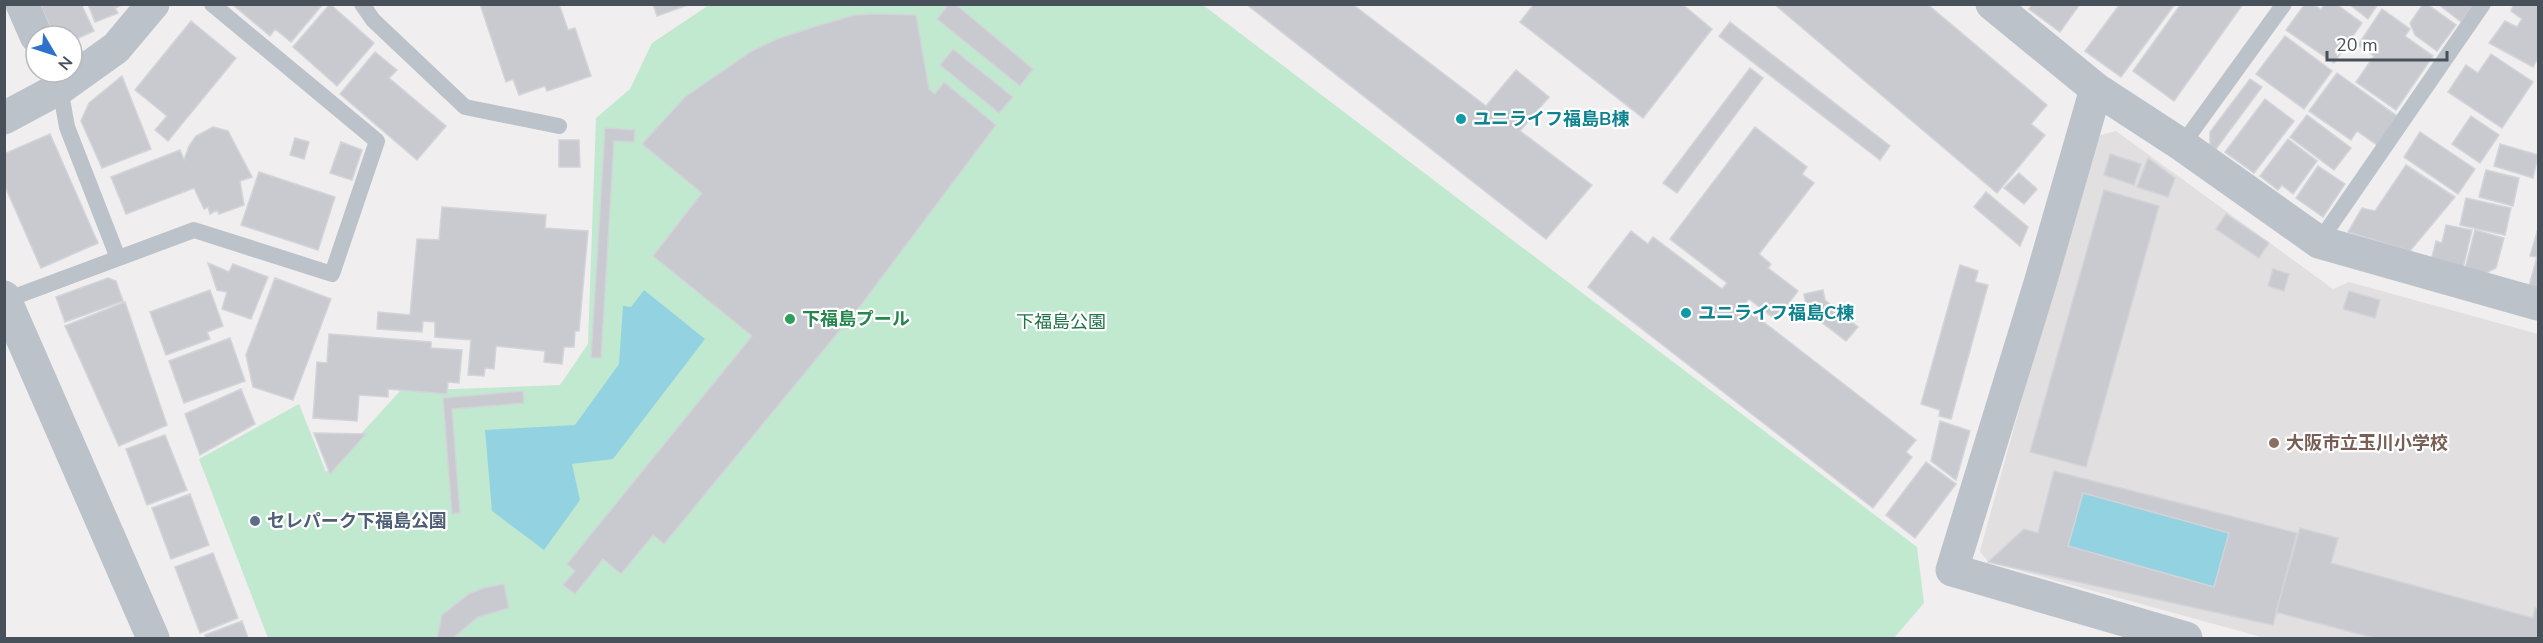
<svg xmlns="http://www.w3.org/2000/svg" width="2543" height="643" viewBox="0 0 2543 643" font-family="'Nunito Sans','Noto Sans JP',sans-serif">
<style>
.education{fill:#e1dfdf}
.green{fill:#c1e9d0}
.water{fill:#93d2e1}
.building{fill:#c9cad0;stroke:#d2d4d9;stroke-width:1.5;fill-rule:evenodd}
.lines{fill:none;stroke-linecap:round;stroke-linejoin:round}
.service{stroke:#bbc2c9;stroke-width:16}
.minor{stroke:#bbc2c9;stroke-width:33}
.tertiary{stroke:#bbc2c9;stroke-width:33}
.culture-dot{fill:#0f9aa8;stroke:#fff;stroke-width:2}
.leisure-dot{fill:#2e9e5b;stroke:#fff;stroke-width:2}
.education-dot{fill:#8d6e63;stroke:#fff;stroke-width:2}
.service-dot{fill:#5c6f8a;stroke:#fff;stroke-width:2}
.labels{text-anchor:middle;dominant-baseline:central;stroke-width:4.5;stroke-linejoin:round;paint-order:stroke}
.culture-label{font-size:18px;font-weight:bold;fill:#0d838f;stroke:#fff;text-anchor:start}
.leisure-label{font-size:18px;font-weight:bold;fill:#27864d;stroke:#fff;text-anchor:start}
.park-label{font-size:18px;fill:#217249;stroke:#fff}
.education-label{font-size:18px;font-weight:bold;fill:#785e54;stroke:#fff;text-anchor:start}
.service-label{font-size:18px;font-weight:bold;fill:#4e5e75;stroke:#fff;text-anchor:start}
</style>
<rect width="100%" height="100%" fill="#f0eeee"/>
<path class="education" d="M 2116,131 L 2333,289 L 2349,282 L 2538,334 L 2538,638 L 2265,638 L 1988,562 L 1980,551 L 2094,137 Z"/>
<path class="green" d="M 709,5 L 1203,5 L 1917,547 L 1924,603 L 1894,638 L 268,638 L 199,459 L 299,404 L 326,472 L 400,391 L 560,385 L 588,344 L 596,118 L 630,89 L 652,43 Z"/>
<path class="water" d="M 644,290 L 705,339 L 613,459 L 572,464 L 580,500 L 544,550 L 492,511 L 485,430 L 575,425 L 619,364 L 623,306 L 631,307 Z
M 2083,493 L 2229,533 L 2214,587 L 2068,546 Z"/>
<path class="building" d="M 46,4 L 81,4 L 94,31 L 72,41 L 72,36 L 55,36 L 41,7 Z
M 88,4 L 124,4 L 115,8 L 118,13 L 95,22 Z
M 232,4 L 323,4 L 291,42 L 275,29 L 270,36 Z
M 330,4 L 374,43 L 337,86 L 293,47 Z
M 480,4 L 559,4 L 568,30 L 575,28 L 591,76 L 547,91 L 545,86 L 519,95 L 513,79 L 506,82 Z
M 653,4 L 687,4 L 688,5 L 657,16 Z
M 949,4 L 955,4 L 1033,69 L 1020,86 L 937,19 Z
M 1246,4 L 1352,4 L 1486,106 L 1516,70 L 1549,97 L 1520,131 L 1592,185 L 1546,239 Z
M 1534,4 L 1682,4 L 1712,29 L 1643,118 L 1520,22 Z
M 1774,4 L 1927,4 L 2047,105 L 2031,124 L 2045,135 L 1997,193 Z
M 2032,4 L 2080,4 L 2060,32 L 2029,9 Z
M 2120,4 L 2175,4 L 2121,77 L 2085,51 Z
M 2181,4 L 2243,4 L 2174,101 L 2133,71 Z
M 2305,4 L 2314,4 L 2321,10 L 2325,4 L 2336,4 L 2362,23 L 2334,63 L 2286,30 Z
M 2349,4 L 2378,4 L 2368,19 Z
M 2423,4 L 2427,4 L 2456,25 L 2437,51 L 2415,35 L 2410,23 Z
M 2438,4 L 2474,4 L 2461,22 Z
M 2514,4 L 2538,4 L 2538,58 L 2533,67 L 2489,43 L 2505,21 L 2517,27 L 2522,19 L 2511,11 Z
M 2382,9 L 2410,29 L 2405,36 L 2433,56 L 2396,110 L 2356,82 L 2374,56 L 2358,45 Z
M 878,14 L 916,15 L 929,89 L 935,94 L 944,82 L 996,125 L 864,301 L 664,544 L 653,535 L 621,574 L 603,559 L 575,594 L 563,585 L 575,571 L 567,564 L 752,336 L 653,256 L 702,193 L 642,144 L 685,97 L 752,51 L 777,39 L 817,26 L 855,15 Z
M 191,21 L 236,58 L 168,141 L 155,130 L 167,116 L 135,90 Z
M 1730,22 L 1890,146 L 1880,160 L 1719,36 Z
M 2285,36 L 2332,71 L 2304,109 L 2256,74 Z
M 953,49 L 1013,97 L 999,113 L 940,65 Z
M 375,52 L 397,70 L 389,78 L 446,126 L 417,160 L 340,94 Z
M 2491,54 L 2533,82 L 2502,128 L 2448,92 L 2466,65 L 2478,73 Z
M 1750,68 L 1763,78 L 1677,193 L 1663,183 Z
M 2337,73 L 2397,116 L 2377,145 L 2357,131 L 2351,140 L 2309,111 Z
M 122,76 L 151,149 L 102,168 L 81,121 L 89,103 Z
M 2250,79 L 2262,87 L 2216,149 L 2210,145 L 2210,132 Z
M 2265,99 L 2294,121 L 2254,173 L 2225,152 Z
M 2307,115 L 2351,148 L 2334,170 L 2290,137 Z
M 2471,116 L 2499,135 L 2480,163 L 2452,144 Z
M 213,127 L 228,131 L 252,177 L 240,181 L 244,205 L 219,214 L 217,210 L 210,214 L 208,207 L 204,209 L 194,188 L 126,214 L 111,177 L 180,150 L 184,160 L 189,146 L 196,136 Z
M 1755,127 L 1807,167 L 1802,174 L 1814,183 L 1759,254 L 1771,264 L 1768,268 L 1798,291 L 1776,320 L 1749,299 L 1743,306 L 1916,440 L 1906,452 L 1912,457 L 1873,508 L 1588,287 L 1631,231 L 1648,244 L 1653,237 L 1722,289 L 1727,283 L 1670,239 Z
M 605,128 L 635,130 L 634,142 L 614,141 L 601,358 L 591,358 Z
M 2420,132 L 2475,169 L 2458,194 L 2404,157 Z
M 50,134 L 98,243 L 41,268 L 4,184 L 4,154 Z
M 295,138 L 309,142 L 304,159 L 290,155 Z
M 2288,139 L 2317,161 L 2293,194 L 2282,185 L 2278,190 L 2260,176 Z
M 559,140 L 579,140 L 580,167 L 559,167 Z
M 341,142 L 362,150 L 352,180 L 330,173 Z
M 2500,144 L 2538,155 L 2533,178 L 2494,166 Z
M 2110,154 L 2141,164 L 2134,185 L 2104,175 Z
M 2148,158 L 2175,178 L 2168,197 L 2137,187 Z
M 2406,165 L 2455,197 L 2410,251 L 2348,232 L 2362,208 L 2375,211 Z
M 2318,166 L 2345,184 L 2323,217 L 2296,198 Z
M 2486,170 L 2519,178 L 2513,206 L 2479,197 Z
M 259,172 L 335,197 L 318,250 L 241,225 Z
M 2019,173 L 2037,189 L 2024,204 L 2004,188 Z
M 2104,190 L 2159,206 L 2086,467 L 2030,452 Z
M 1986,192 L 2028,227 L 2020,246 L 1974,207 Z
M 2466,198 L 2511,208 L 2505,235 L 2460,225 Z
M 442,207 L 546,215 L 545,228 L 588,231 L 579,331 L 575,331 L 574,347 L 564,347 L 562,364 L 544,362 L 545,351 L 496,346 L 494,369 L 485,368 L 484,376 L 468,375 L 471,340 L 435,337 L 435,322 L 423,321 L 422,332 L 377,329 L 378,312 L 410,315 L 417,239 L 439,240 Z
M 2226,214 L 2269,243 L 2259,258 L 2216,229 Z
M 2446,225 L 2472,230 L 2463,268 L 2431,261 L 2436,241 L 2442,243 Z
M 2538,229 L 2538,289 L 2529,286 L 2537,257 L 2530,256 Z
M 2475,230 L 2504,238 L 2496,268 L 2486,273 L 2465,269 Z
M 208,263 L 229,272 L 233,264 L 268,277 L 251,319 L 222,309 L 227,292 L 217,290 Z
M 1960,265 L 1978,271 L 1975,282 L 1988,285 L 1951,419 L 1939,416 L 1940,410 L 1921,404 Z
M 2273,269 L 2289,274 L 2284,291 L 2268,286 Z
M 108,278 L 116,281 L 123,301 L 65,322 L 56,297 Z
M 275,278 L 331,299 L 293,400 L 253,387 L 246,355 Z
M 210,290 L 223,326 L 207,332 L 210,339 L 166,355 L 150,312 Z
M 1823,290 L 1825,300 L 1858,327 L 1846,341 L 1807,311 L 1804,294 Z
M 2349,291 L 2380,300 L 2375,318 L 2343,309 Z
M 125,302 L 167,425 L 119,446 L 65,326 Z
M 329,334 L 431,342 L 431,348 L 462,350 L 459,383 L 448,382 L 447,394 L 388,389 L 388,397 L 359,395 L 357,421 L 313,418 L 317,362 L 327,363 Z
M 230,338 L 245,381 L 184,403 L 169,361 Z
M 241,389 L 255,424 L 200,455 L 185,414 Z
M 523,391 L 524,403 L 452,409 L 460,513 L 452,514 L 443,398 Z
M 1940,421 L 1970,431 L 1956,480 L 1931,461 Z
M 314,433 L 366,434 L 330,474 Z
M 165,435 L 187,490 L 147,505 L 126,449 Z
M 1926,462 L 1956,484 L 1915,538 L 1886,515 Z
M 2054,471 L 2297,533 L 2273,625 L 1988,562 L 2024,529 L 2038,533 ZM 2083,493 L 2229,533 L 2214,587 L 2068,546 Z
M 190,494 L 209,545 L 171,559 L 152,508 Z
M 2300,528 L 2338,538 L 2331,563 L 2533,618 L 2535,608 L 2538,609 L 2538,638 L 2374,638 L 2276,612 Z
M 213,553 L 238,618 L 200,633 L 175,567 Z
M 504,584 L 509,608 L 478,617 L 453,638 L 437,638 L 442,615 L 469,594 L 483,588 Z
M 242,621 L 248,638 L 206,638 L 205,635 Z"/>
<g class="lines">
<path class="service" d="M 362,4 L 373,20 L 465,107 L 559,126
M 60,88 L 67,127 L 118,258
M 2182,145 L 2284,4
M 2319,242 L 2483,4
M 6,300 L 194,230 L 332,274 L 377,141 L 212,4"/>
<path class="minor" d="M 22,4 L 36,36
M 1992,4 L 2096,89 L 2182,145 L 2319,242 L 2538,304
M 2096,89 L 2041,280 L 1952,570 L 2186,638
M 4,118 L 60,88 L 116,48 L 153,4"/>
<path class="tertiary" d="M 4,297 L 153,638"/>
</g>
<g class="culture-dot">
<circle cx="1461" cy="119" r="6"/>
<circle cx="1686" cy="313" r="6"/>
</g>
<circle class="leisure-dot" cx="790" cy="319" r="6"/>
<circle class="education-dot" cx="2274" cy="443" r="6"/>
<circle class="service-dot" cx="255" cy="521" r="6"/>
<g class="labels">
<g class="culture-label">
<text x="1473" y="119">ユニライフ福島B棟</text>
<text x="1698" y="313">ユニライフ福島C棟</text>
</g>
<g class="leisure-label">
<text x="802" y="319">下福島プール</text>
</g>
<g class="park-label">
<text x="1061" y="322">下福島公園</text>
</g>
<g class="education-label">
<text x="2286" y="443">大阪市立玉川小学校</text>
</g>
<g class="service-label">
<text x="267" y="521">セレパーク下福島公園</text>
</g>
</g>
<rect width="2543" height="643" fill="none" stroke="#485159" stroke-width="12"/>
<g transform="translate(54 54) rotate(129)"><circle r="28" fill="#ffffff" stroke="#b6b9bd" stroke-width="1.5"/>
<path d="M0-4.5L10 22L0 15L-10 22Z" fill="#2d73cb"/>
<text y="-9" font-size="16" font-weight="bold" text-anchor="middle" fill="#485159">N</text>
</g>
<path d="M2327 51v9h120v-9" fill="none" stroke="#485159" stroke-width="3"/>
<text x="2336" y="51" font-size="18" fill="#485159" stroke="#ffffff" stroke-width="4.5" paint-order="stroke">20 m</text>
</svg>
